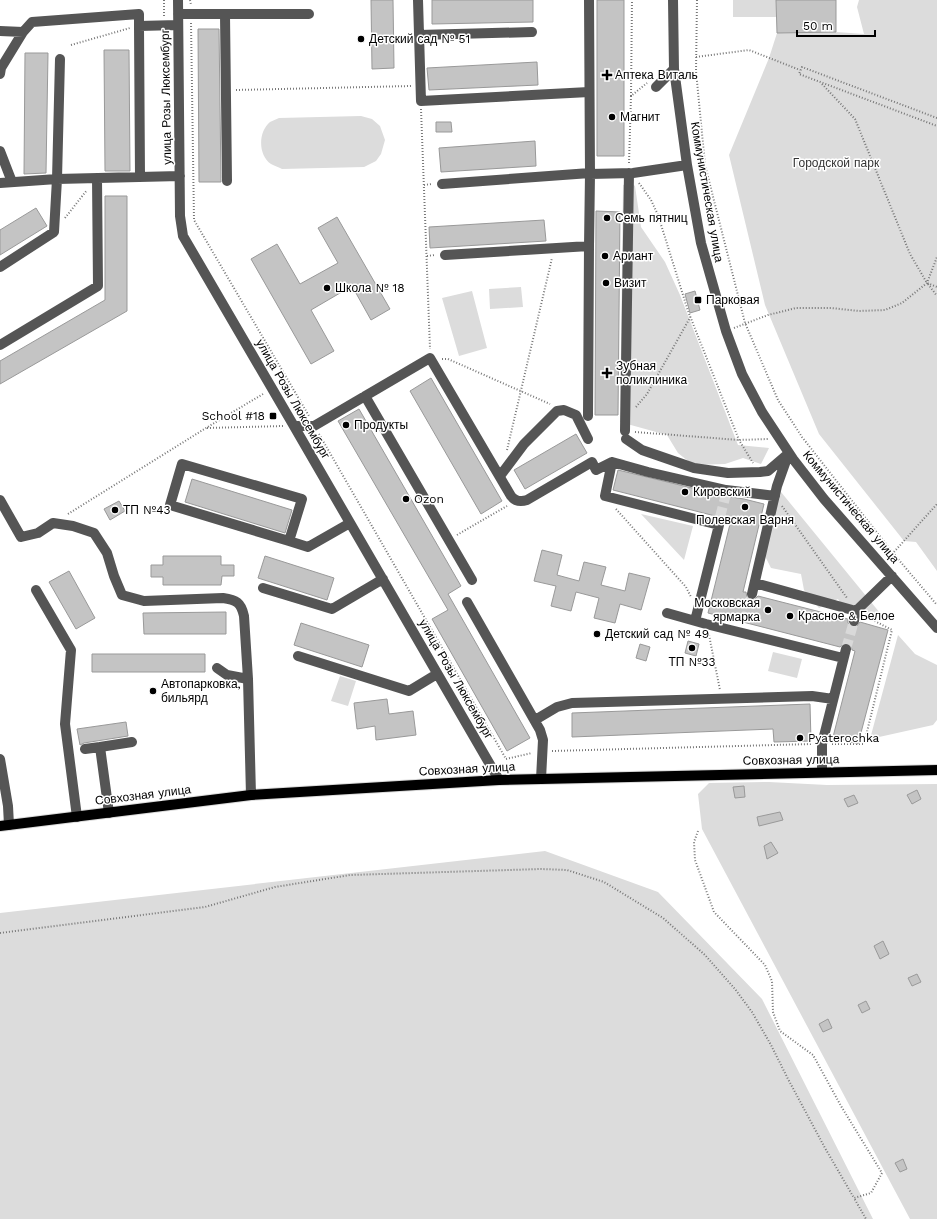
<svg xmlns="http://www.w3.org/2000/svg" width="937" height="1219" viewBox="0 0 937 1219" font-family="'Work Sans',sans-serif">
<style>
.green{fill:#dcdcdc}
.building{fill:#c4c4c4;stroke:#999}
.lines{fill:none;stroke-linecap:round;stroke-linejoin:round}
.minor-tunnel{stroke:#d9d9d9;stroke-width:10;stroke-dasharray:10 5;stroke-linecap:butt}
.major-casing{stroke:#dbdbdb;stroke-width:12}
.path{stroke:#777;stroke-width:2;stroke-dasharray:1 2;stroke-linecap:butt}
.minor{stroke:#555;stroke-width:10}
.major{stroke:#000;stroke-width:10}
.poi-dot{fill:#000;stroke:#fff;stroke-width:1.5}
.labels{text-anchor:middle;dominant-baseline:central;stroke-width:3;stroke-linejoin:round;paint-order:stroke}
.poi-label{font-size:12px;fill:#000;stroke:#fff;text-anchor:start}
.street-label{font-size:12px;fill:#000;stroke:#fff}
.park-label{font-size:12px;fill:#333;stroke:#fff}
</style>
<rect width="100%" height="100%" fill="#fff"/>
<path class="green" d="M 733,0 L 776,0 L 777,17 L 733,17 Z
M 859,0 L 937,0 L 937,571 L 916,542 L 904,541 L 819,434 L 765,305 L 729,155 L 769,58 L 777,33 L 836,32 L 864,34 L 857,7 Z
M 361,116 L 372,119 L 380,126 L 385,140 L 381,154 L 376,161 L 364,167 L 282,169 C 279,167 274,166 271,164 C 258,155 258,132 270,122 C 273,121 276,119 279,118 Z
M 630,182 L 635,186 L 641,227 L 665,262 L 680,295 L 738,445 L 769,448 L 761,464 L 743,458 L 725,464 L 693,465 L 678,453 L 667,435 L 620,422 L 623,185 Z
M 521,287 L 523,307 L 490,309 L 489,289 Z
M 472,291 L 487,348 L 459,356 L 442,298 Z
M 779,490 L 781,492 L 880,613 L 861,617 L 844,610 L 838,599 L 819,608 L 804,590 L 801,574 L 771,568 L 765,556 Z
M 641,514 L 693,526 L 684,560 Z
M 898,635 L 915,654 L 937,665 L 937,720 L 933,725 L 870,739 Z
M 773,652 L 802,659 L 797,678 L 768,671 Z
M 340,676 L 356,681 L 348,706 L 331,701 Z
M 769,782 L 827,785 L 937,784 L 937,1219 L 910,1219 L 702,829 L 698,794 L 709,783 Z
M 545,851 L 658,892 L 762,999 L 873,1219 L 0,1219 L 0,913 Z"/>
<path class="building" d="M 371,0 L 393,0 L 394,68 L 372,69 Z
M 432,0 L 533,0 L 533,22 L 432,24 Z
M 597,0 L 624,0 L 624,156 L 597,156 Z
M 776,0 L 836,0 L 836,32 L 777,33 Z
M 198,29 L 219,29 L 221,182 L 199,182 Z
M 104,50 L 129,50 L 130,171 L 105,171 Z
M 25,53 L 48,53 L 46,173 L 24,174 Z
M 537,62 L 538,85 L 429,90 L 427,68 Z
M 436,122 L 451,122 L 452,132 L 436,132 Z
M 535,141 L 536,166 L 441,172 L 439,148 Z
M 105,196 L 127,196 L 127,311 L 0,384 L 0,361 L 105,300 Z
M 36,208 L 47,226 L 0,255 L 0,230 Z
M 596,211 L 620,212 L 618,415 L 595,415 Z
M 337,217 L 390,309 L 371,320 L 352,286 L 311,310 L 334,351 L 311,364 L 251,259 L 277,244 L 300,284 L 338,263 L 318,228 Z
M 544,220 L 546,241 L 430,248 L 429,227 Z
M 695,291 L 700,310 L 690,313 L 685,294 Z
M 431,378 L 502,501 L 481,514 L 410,391 Z
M 359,409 L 461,586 L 448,594 L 530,738 L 507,751 L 432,619 L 448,610 L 338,421 Z
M 576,434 L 587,453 L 525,489 L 514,470 Z
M 618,470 L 725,496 L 744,499 L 764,504 L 743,592 L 746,592 L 747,598 L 754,600 L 758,596 L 848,619 L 848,623 L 852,627 L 856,627 L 860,622 L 888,630 L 858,744 L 833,737 L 855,651 L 852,650 L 851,645 L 845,643 L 840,647 L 708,613 L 731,520 L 613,490 Z
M 192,479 L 292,510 L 285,533 L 185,502 Z
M 119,501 L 125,511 L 110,520 L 104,509 Z
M 542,550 L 562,555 L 557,575 L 579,581 L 584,562 L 606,567 L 601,585 L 625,591 L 629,573 L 650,578 L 641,610 L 620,604 L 615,623 L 594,618 L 599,598 L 576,592 L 571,611 L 551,606 L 556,586 L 534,581 Z
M 163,556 L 221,556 L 221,565 L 234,565 L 234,576 L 222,576 L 221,585 L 163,585 L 163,577 L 151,577 L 151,565 L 163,565 Z
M 265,556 L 334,578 L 327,600 L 258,578 Z
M 69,571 L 95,618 L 76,629 L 49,582 Z
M 226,612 L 226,634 L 144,634 L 143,613 Z
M 301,623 L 369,645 L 362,667 L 294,645 Z
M 688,641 L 699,644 L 696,656 L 685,653 Z
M 640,644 L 650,647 L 646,661 L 636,658 Z
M 92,654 L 205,654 L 205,672 L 92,672 Z
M 387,699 L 389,714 L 413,711 L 416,735 L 376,740 L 375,726 L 357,729 L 354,703 Z
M 810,704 L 811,741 L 774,742 L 773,729 L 572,737 L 572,713 Z
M 126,722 L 128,736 L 84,743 L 80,745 L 77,729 Z
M 744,786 L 745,797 L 735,798 L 733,787 Z
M 917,790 L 921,799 L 912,804 L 907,795 Z
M 854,795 L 858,803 L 848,807 L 844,799 Z
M 780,812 L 783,820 L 759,826 L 757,817 Z
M 771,842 L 778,853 L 767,859 L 764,846 Z
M 883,941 L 889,954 L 880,959 L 874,946 Z
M 917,974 L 921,982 L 912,986 L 908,978 Z
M 866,1001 L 870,1009 L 862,1013 L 858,1005 Z
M 828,1019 L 832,1028 L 823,1032 L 819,1024 Z
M 903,1159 L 907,1169 L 900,1172 L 895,1163 Z"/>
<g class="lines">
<path class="minor-tunnel" d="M 720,517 L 726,494
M 745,622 L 752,594
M 846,649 L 854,621"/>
<defs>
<path id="major" d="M 0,826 L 251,795 L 499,780 L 937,770"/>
</defs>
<use href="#major" class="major-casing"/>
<path class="path" d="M 164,0 L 164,17
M 190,0 L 191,5
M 697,0 L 696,71 L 705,165 L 745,323 L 778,400 L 802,437 L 893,553 L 937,605
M 191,23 L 194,220 L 309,416
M 71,45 L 130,28
M 696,57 L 749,50 L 800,70
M 822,84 L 855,119 L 910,254 L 927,283 L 937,287
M 236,90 L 411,86
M 631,96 L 632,0
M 421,109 L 430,349
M 937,118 L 802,67 L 799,74 L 937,126
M 629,163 L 631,96 L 647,83
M 639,183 L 651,200 L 658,215 L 688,311 L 739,440 L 753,463
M 424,185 L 432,184
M 65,218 L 87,190
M 427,256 L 435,255
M 928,284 L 937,296
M 734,328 L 768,315 L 796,308 L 831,308 L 859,311 L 885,310 L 902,303 L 927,283 L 937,257
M 442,359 L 448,359 L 550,404
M 636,407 L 647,394 L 691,316
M 207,428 L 283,426
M 635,432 L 739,440 L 768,439
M 319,434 L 506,759 L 532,753
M 507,450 L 552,258
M 782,506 L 847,598
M 616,509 L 686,587 L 691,597
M 68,514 L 206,428 L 263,394
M 457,535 L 507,506
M 894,552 L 937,504
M 709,635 L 720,690
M 832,744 L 864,744 L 892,630 L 865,616
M 552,751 L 812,744
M 698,831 L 694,842 L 695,860 L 714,912 L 765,965 L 772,981 L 773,1012 L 780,1031 L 813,1055 L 841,1106 L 882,1173 L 871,1193 L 854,1198 L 866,1219
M 0,933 L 205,907 L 275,887 L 350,875 L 541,869 L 567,870 L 604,882 L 663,918 L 705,955 L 735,989 L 752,1012 L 771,1045 L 788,1079 L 825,1148 L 854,1198"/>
<path class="minor" d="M 178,0 L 180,216 L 183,236 L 291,421 L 499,780
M 418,0 L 421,101 L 589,92
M 589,0 L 590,174 L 589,246
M 673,0 L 674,69 L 687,165 L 701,243 L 726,331 L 742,374 L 762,412 L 793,459 L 824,499 L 937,628
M 178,14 L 309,14
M 225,15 L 227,181
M 139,26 L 140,177
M 0,31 L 23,32 L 32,22 L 139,14 L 139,26 L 178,25
M 419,35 L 532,32
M 0,74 L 1,68 L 23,32
M 656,87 L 674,69
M 0,151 L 12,182
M 590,174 L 633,173 L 687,165
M 0,183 L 57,179 L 180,176
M 442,184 L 590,173
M 445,255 L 589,246 L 588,416
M 0,267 L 54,232 L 57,179 L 60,59
M 0,345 L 98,286 L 97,178
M 365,396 L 472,580
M 294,426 L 314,426 L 430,358 L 511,496 C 515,501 521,502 527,500 L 592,462 L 596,470 L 612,462 L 605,496 L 719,525 L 695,621
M 625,431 L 629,173
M 626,439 L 642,450 L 694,468 L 728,473 L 760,472 L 768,471 L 789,453
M 612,462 L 648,472 L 726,490 L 775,496
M 500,476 L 524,444 L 557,411 L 564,410 L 576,415 L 588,439
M 0,500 L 21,537 L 38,533 L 53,523 L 73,526 L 94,533 L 107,553 L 114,576 L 122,595 L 144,601 L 223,598 C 236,600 241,602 244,616 L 248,679 L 251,795
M 289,541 L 302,499 L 182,464 L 170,505 L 289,541 L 308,547 L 350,523
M 755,583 L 856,611
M 263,588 L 332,609 L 383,579
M 36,590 L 71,650 L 65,724 L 77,817
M 752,594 L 777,486 L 788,455
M 467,602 L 540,730 L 543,740 L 541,779
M 667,613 L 706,624 L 843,658
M 854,621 L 856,611 L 892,576
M 298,656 L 409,691 L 437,674
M 217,668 L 227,675 L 248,679
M 535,720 L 557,707 L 572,703 L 812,696 L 833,699
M 85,749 L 100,747
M 0,759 L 8,806 L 9,825
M 822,772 L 822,744 L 846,649
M 109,813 L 100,747 L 132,742"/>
<use href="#major" class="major"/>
</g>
<g class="poi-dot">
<circle cx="361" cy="39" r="4"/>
<path d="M605 69h4v4h4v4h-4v4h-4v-4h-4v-4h4z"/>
<circle cx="612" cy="117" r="4"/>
<circle cx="607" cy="218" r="4"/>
<circle cx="605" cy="256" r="4"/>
<circle cx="606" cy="283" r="4"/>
<circle cx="327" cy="288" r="4"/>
<rect x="694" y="296" width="8" height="8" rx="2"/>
<path d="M605 367h4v4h4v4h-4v4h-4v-4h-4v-4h4z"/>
<rect x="269" y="412" width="8" height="8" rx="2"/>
<circle cx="346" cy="425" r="4"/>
<circle cx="685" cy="492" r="4"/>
<circle cx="406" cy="499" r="4"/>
<circle cx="745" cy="507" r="4"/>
<circle cx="115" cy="510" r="4"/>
<circle cx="768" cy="610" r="4"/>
<circle cx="790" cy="616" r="4"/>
<circle cx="597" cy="634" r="4"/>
<circle cx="692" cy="648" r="4"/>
<circle cx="153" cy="691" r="4"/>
<circle cx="800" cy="738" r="4"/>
</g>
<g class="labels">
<g class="poi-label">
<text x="369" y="39">Детский сад № 51</text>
<text x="615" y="75">Аптека Виталь</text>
<text x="620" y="117">Магнит</text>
<text x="615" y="218">Семь пятниц</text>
<text x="613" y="256">Ариант</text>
<text x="614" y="283">Визит</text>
<text x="335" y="288">Школа № 18</text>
<text x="706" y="300">Парковая</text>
<text x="616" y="366">Зубная<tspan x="616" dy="14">поликлиника</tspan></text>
<text x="265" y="416" text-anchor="end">School #18</text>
<text x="354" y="425">Продукты</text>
<text x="693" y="492">Кировский</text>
<text x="414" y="499">Ozon</text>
<text x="123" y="510">ТП №43</text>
<text x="745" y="520" text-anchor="middle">Полевская Варня</text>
<text x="760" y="603" text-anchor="end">Московская<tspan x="760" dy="14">ярмарка</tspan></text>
<text x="798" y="616">Красное &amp; Белое</text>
<text x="605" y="634">Детский сад № 49</text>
<text x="692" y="662" text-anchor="middle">ТП №33</text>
<text x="161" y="684">Автопарковка,<tspan x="161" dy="14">бильярд</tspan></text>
<text x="808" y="738">Pyaterochka</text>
</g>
<g class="street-label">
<text transform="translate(166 97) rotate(-91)">улица Розы Люксембург</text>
<text transform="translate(707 192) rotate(80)">Коммунистическая улица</text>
<text transform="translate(293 399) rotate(60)">улица Розы Люксембург</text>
<text transform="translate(851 507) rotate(50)">Коммунистическая улица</text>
<text transform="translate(456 679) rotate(60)">улица Розы Люксембург</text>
<text transform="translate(791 760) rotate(-1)">Совхозная улица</text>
<text transform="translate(467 769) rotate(-3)">Совхозная улица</text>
<text transform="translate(143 795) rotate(-7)">Совхозная улица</text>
</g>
<g class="park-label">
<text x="836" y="163">Городской парк</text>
</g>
</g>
<path d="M797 30v6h78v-6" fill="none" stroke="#000000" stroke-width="2"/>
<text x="803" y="30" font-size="12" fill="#000000" stroke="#ffffff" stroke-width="3" paint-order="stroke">50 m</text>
</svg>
